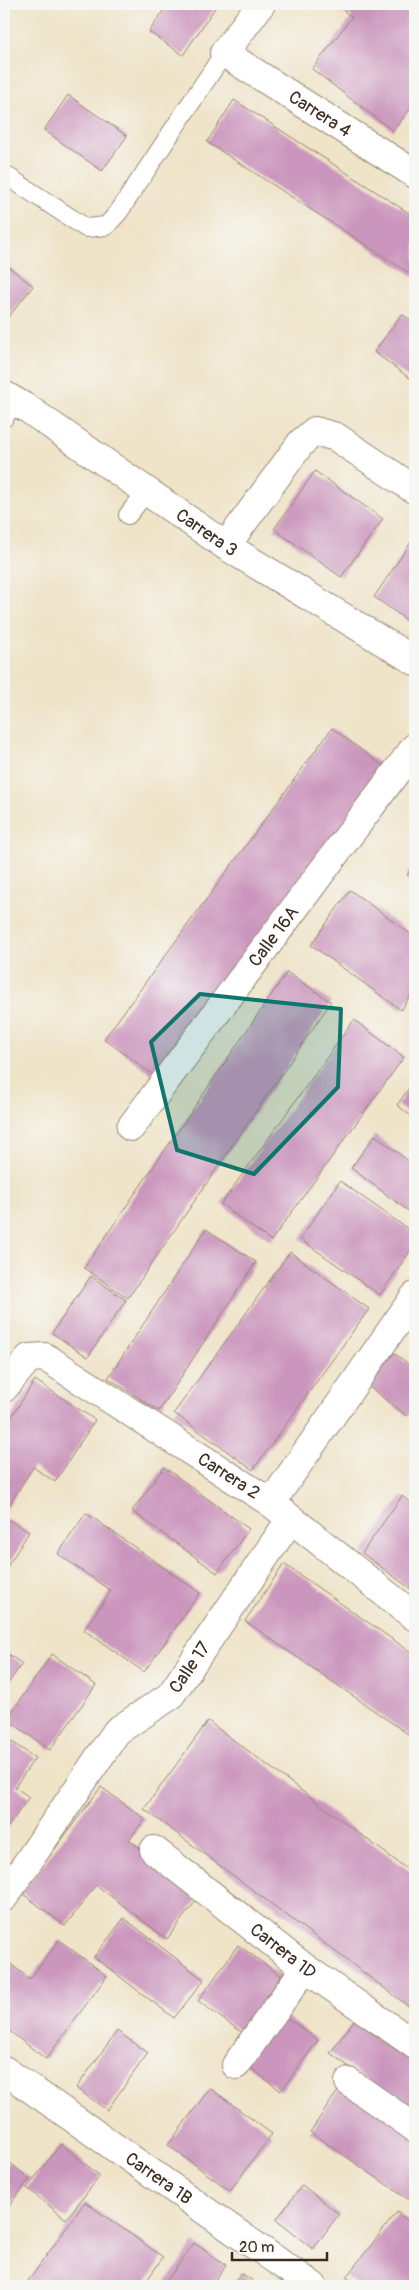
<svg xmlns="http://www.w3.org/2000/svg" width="419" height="2290" viewBox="0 0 419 2290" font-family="Pangolin,sans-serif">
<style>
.building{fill:#cb96bd}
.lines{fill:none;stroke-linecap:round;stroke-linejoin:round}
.lane-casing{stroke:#958673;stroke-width:20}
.street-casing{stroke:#958673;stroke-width:30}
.lane{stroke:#fff;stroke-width:18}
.street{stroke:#fff;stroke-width:28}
.marked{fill:#0f766e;fill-opacity:0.2;stroke:#0f766e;stroke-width:4;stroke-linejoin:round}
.labels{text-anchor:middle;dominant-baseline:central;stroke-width:5;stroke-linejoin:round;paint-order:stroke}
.street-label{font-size:18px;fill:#3b2a1e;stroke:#f6f6f2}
</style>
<rect width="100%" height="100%" fill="#f6f6f2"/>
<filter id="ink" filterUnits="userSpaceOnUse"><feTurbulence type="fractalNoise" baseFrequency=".02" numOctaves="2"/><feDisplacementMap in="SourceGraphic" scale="10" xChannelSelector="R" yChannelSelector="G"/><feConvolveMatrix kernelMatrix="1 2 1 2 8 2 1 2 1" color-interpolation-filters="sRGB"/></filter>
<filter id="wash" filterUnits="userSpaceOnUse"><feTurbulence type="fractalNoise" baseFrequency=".0096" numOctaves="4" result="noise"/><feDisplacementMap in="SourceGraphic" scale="20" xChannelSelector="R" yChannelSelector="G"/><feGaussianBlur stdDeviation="1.12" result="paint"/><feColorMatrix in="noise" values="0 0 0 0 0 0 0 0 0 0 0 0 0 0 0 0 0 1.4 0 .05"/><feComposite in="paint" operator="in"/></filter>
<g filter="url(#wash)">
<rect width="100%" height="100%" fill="#efe3c8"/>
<g id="blocks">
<path class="building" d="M 168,4 L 217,5 L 183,55 L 149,32 Z
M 335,4 L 415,4 L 415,103 L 393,131 L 312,69 L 352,17 Z
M 68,95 L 127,136 L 102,171 L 44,130 Z
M 234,100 L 415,217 L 415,277 L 207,142 Z
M 4,263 L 33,286 L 4,323 Z
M 402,314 L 415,323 L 415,382 L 374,352 Z
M 315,471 L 383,519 L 341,577 L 274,529 Z
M 411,542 L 415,545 L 415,626 L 374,597 Z
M 332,728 L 387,769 L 159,1079 L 104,1039 Z
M 415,863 L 415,880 L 407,875 Z
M 350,890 L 415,937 L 415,989 L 401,1010 L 311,945 Z
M 287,972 L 331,1002 L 128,1298 L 84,1268 Z
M 354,1020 L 404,1057 L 271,1241 L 221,1204 Z
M 415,1080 L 415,1119 L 397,1105 Z
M 375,1135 L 415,1166 L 415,1216 L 351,1168 Z
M 340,1181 L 415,1234 L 415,1244 L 380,1295 L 300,1239 Z
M 206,1229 L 256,1262 L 159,1411 L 108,1378 Z
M 290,1252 L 369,1309 L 253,1470 L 174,1413 Z
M 91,1276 L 126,1300 L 88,1357 L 52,1333 Z
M 394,1353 L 415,1369 L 415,1406 L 407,1416 L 368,1386 Z
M 35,1380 L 95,1420 L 55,1482 L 33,1467 L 4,1513 L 4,1429 Z
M 164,1467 L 249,1529 L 217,1573 L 132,1511 Z
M 402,1496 L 415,1506 L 415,1592 L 362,1553 Z
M 86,1513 L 200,1593 L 144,1672 L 84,1630 L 111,1591 L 58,1554 Z
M 4,1517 L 29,1532 L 7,1567 L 4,1565 Z
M 284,1564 L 415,1655 L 415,1739 L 245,1621 Z
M 4,1651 L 22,1664 L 4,1689 Z
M 52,1654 L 96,1685 L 50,1750 L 7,1719 Z
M 208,1721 L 415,1875 L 415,2011 L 144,1809 Z
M 4,1736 L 35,1758 L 15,1787 L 29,1797 L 4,1833 Z
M 101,1787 L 145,1819 L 129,1840 L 201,1894 L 167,1939 L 96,1885 L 65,1926 L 22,1893 Z
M 124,1918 L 204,1980 L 174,2018 L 94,1957 Z
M 59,1940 L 107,1976 L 46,2059 L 4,2027 L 4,1959 L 30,1979 Z
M 238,1945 L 284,1978 L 244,2034 L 198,2001 Z
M 281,2013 L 318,2040 L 281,2091 L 244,2063 Z
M 354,2020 L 415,2063 L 415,2114 L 330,2053 Z
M 117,2031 L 148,2053 L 107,2110 L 76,2088 Z
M 342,2085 L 415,2135 L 415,2204 L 310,2132 Z
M 210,2088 L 272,2134 L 230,2191 L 168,2145 Z
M 61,2144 L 100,2176 L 66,2219 L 27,2188 Z
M 9,2162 L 30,2179 L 7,2208 L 4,2206 L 4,2168 Z
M 302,2185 L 339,2214 L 313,2249 L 276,2220 Z
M 85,2202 L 163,2257 L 143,2286 L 29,2286 L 26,2284 Z
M 397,2212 L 415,2226 L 415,2286 L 359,2286 L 346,2277 Z
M 194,2243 L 226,2265 L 211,2286 L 163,2286 Z
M 241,2273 L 260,2286 L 232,2286 Z"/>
</g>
</g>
<g filter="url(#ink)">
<use href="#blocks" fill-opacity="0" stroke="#958673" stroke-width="1"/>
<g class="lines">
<defs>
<path id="lane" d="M 4,174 L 86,228 L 106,226 L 118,213 L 224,53
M 4,418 L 14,402
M 128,515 L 147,491"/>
<g id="street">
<path id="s1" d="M 261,4 L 224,53 L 415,174"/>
<path id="s2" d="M 4,395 L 28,409 L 226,546 L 415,661"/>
<path d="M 226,546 L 301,443 L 315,431 L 336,437 L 415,490"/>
<path id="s3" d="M 131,1127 L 415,747"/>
<path id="s4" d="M 4,1388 L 29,1358 L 45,1357 L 271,1503 L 415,1617"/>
<path d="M 271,1503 L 415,1296"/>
<path id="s5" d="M 154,1850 L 305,1968 L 415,2045"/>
<path id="s6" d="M 4,1897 L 117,1731 L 170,1696 L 290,1520"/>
<path d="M 236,2065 L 305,1968"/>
<path id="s7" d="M 4,2070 L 313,2286"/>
<path d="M 349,2082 L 415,2128"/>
</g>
</defs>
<use href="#lane" class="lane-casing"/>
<use href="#street" class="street-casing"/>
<use href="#lane" class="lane"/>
<use href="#street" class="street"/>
</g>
</g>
<path class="marked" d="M 200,994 L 341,1009 L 338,1087 L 254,1174 L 177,1150 L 151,1042 Z"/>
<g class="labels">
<g class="street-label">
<text stroke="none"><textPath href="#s1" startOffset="175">Carrera 4</textPath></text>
<text stroke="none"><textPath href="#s2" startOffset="245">Carrera 3</textPath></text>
<text stroke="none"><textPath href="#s3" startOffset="238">Calle 16A</textPath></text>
<text stroke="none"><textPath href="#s4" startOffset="274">Carrera 2</textPath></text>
<text stroke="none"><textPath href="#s6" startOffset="299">Calle 17</textPath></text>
<text stroke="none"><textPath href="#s5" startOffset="164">Carrera 1D</textPath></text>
<text stroke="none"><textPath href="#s7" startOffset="189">Carrera 1B</textPath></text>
</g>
</g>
<rect width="419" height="2290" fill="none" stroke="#f6f6f2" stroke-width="20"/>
<path d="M232 2252v8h95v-8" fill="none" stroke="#3b2a1e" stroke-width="2.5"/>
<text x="239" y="2252" font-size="15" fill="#3b2a1e" stroke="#f6f6f2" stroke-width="4" paint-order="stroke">20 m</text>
</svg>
